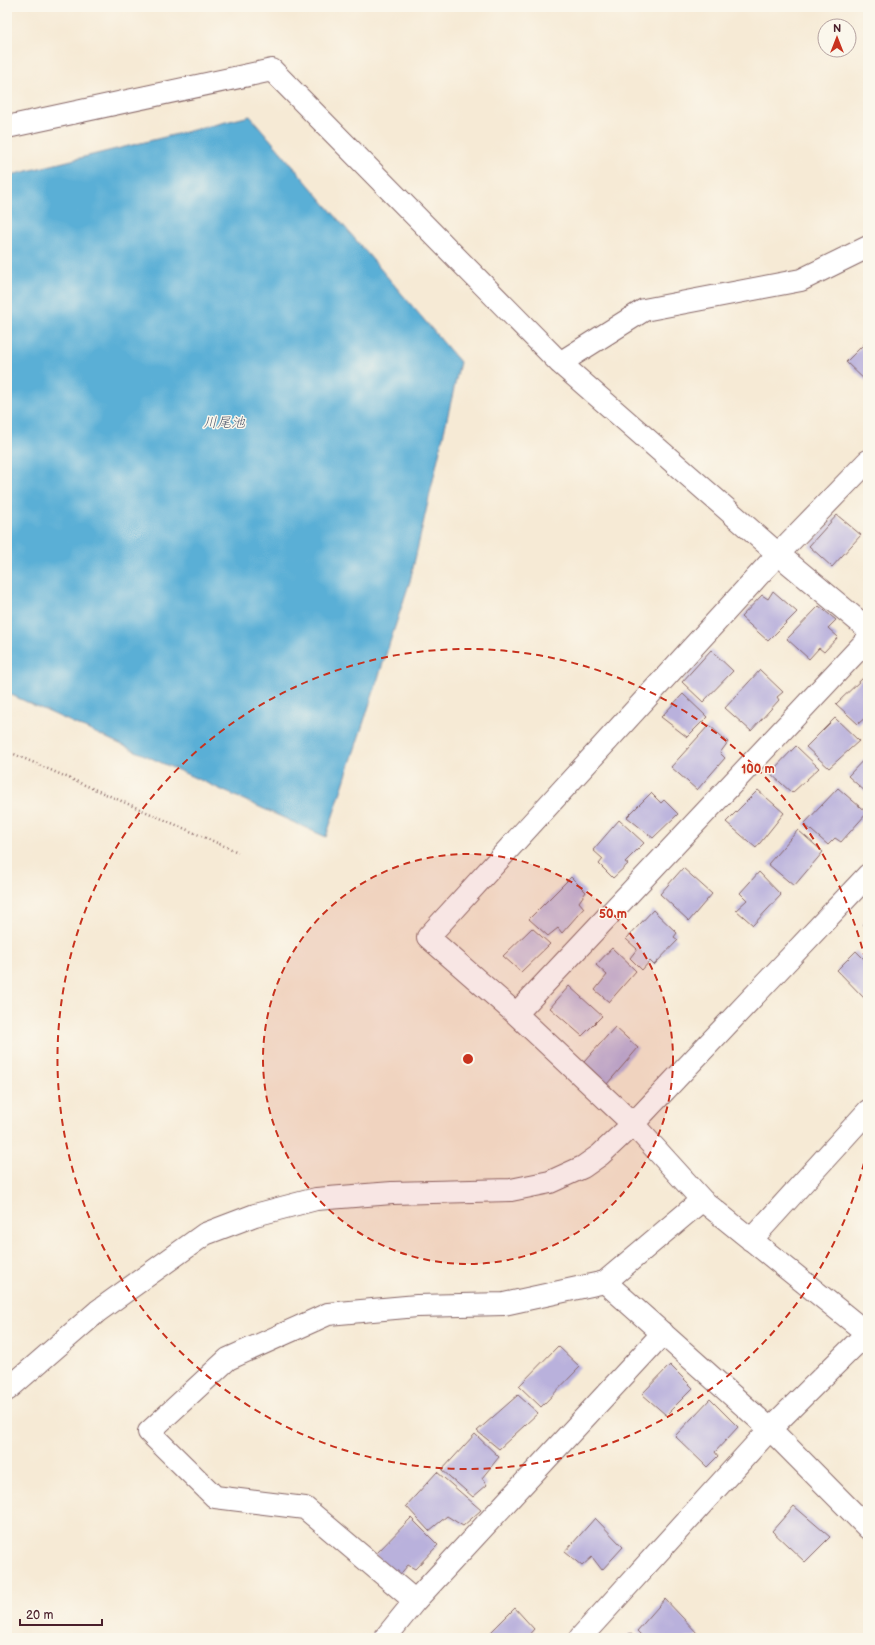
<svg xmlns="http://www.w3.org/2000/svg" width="875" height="1645" viewBox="0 0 875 1645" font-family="'Balsamiq Sans','Klee One',sans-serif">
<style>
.water{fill:#5aafd6;stroke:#526780}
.building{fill:#b9b1dc}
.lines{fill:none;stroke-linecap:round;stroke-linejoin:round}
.minor-casing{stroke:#866666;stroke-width:24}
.tertiary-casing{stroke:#866666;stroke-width:24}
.path{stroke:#866666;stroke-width:2.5;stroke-dasharray:1 3;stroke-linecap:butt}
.minor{stroke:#fff;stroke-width:22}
.tertiary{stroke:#fff;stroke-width:22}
.ring{fill:none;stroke:#c8321e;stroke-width:2;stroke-dasharray:7 5}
.labels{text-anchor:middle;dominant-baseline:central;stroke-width:3;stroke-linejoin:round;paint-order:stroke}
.water-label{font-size:14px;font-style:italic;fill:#50596f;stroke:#fbf7ec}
.centre{fill:#c8321e;stroke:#fbf7ec;stroke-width:2}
.ring-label{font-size:12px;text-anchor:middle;font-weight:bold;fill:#c8321e;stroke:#fbf7ec;stroke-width:3;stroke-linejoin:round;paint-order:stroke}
</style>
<rect width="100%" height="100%" fill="#fbf7ec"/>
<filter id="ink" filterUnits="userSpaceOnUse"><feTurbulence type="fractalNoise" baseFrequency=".025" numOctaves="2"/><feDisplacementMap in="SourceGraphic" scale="8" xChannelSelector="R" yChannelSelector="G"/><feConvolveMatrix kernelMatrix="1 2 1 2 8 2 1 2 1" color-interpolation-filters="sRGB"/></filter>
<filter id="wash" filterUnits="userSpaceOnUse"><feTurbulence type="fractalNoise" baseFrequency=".012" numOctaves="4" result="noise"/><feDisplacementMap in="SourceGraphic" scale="16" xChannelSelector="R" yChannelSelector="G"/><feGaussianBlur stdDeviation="0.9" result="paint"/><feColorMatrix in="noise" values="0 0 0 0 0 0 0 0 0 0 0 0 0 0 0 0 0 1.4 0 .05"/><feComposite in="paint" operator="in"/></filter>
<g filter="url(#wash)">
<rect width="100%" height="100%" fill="#f6ead5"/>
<path class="water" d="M 250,116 L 460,362 L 410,581 L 326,837 L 7,693 L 7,176 Z"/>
<g id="blocks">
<path class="building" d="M 868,340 L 868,383 L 846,362 Z
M 837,515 L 861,535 L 832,567 L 809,546 Z
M 773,591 L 797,612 L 768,641 L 741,617 L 762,595 L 768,599 Z
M 819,606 L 836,620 L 828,628 L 838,637 L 824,652 L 819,648 L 809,659 L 787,639 Z
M 711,650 L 733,671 L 703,702 L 682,682 Z
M 760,670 L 783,692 L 777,697 L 779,700 L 751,731 L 725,708 Z
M 863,678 L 868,682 L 868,715 L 858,724 L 836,704 Z
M 683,694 L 707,717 L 687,737 L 661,717 Z
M 835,718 L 859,741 L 829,768 L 806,747 Z
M 709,725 L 728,742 L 720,753 L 725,758 L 697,790 L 671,767 Z
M 796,746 L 819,768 L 792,793 L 770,773 Z
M 868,755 L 868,794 L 848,776 Z
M 838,788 L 867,813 L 841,842 L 835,838 L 828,845 L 804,824 Z
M 758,790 L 784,813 L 756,848 L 726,822 Z
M 651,793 L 661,803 L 664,800 L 678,814 L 653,838 L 627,817 Z
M 619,820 L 644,843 L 625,862 L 628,864 L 613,878 L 599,864 L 603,859 L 593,850 Z
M 798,830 L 823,852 L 794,886 L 768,864 Z
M 683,868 L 712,894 L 689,921 L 660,894 Z
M 759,872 L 781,895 L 753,925 L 736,910 L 747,900 L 740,893 Z
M 571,877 L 586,892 L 579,902 L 584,908 L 562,933 L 558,928 L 548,936 L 529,919 Z
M 653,910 L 677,933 L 674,937 L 678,940 L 654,965 L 650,961 L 642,970 L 630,958 L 637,949 L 626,939 Z
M 868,919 L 868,928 L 863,924 Z
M 532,928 L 550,944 L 521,972 L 503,956 Z
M 612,948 L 636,971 L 609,1002 L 595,990 L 607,975 L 596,965 Z
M 856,951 L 868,963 L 868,996 L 865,999 L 837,970 Z
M 569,986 L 602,1016 L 582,1036 L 550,1008 Z
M 615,1027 L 638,1048 L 607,1084 L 584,1062 Z
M 558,1346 L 580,1367 L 541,1407 L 519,1386 Z
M 670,1365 L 693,1388 L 666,1415 L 642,1394 Z
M 518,1395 L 538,1413 L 499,1449 L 477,1431 Z
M 710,1399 L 738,1427 L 715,1452 L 718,1456 L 707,1467 L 675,1436 Z
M 475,1434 L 499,1457 L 482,1478 L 487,1485 L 473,1497 L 442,1470 Z
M 437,1472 L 481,1510 L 463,1526 L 447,1516 L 429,1531 L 406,1506 Z
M 794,1506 L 830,1537 L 805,1562 L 772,1531 Z
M 411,1518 L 438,1545 L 415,1569 L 408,1565 L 398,1577 L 375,1555 Z
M 595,1518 L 623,1547 L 602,1570 L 592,1557 L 582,1566 L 565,1552 Z
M 665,1599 L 698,1634 L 693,1638 L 644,1638 L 637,1631 Z
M 515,1608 L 534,1629 L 526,1638 L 490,1638 L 487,1636 Z
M 630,1633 L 636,1638 L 626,1638 Z"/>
</g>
</g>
<g filter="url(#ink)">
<use href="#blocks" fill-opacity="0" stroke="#866666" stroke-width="1"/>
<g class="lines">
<defs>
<path id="minor" d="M 7,127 L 272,70 L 560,363 L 778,554 L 868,629
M 560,363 L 644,310 L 801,280 L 868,247
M 868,461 L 778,554 L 428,937 L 516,1014 L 633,1124 L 702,1200 L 868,1334
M 516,1014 L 868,639
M 751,1240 L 868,1111
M 605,1282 L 770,1429 L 868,1528
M 415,1601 L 663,1333
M 385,1638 L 415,1601 L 305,1508 L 215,1497 L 149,1432 L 228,1359 L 328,1314 L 417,1306 L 504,1304 L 605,1282 L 702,1200
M 580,1638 L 770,1429 L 868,1332"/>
<path id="tertiary" d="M 7,1390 L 98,1311 L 205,1234 L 255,1215 L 316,1199 L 392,1193 L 511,1190 L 550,1182 L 583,1167 L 600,1155 L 633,1124 L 868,875"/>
</defs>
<use href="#minor" class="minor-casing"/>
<use href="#tertiary" class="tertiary-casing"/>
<path class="path" d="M 7,751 L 238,852"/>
<use href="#minor" class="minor"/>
<use href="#tertiary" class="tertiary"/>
</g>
</g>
<circle cx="468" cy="1059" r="205" fill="#c8321e" fill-opacity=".12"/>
<g class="ring">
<circle cx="468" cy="1059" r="205"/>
<path d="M867 1151A410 410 0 1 1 867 967"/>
</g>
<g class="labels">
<g class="water-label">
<text x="224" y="422">川尾池</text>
</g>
</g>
<circle cx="468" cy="1059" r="6" class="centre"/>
<g class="ring-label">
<text x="758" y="773">100 m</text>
<text x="613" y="918">50 m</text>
</g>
<rect width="875" height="1645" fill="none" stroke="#fbf7ec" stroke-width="24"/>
<g transform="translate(837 38)"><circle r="19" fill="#fbf7ec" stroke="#b4a19f"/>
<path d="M0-3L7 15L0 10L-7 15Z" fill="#c8321e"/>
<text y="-6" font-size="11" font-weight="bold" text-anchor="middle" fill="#4a1f2b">N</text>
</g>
<path d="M20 1619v6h82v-6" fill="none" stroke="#4a1f2b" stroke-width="2"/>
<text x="26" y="1619" font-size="12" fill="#4a1f2b" stroke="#fbf7ec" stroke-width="3" paint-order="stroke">20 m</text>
</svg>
